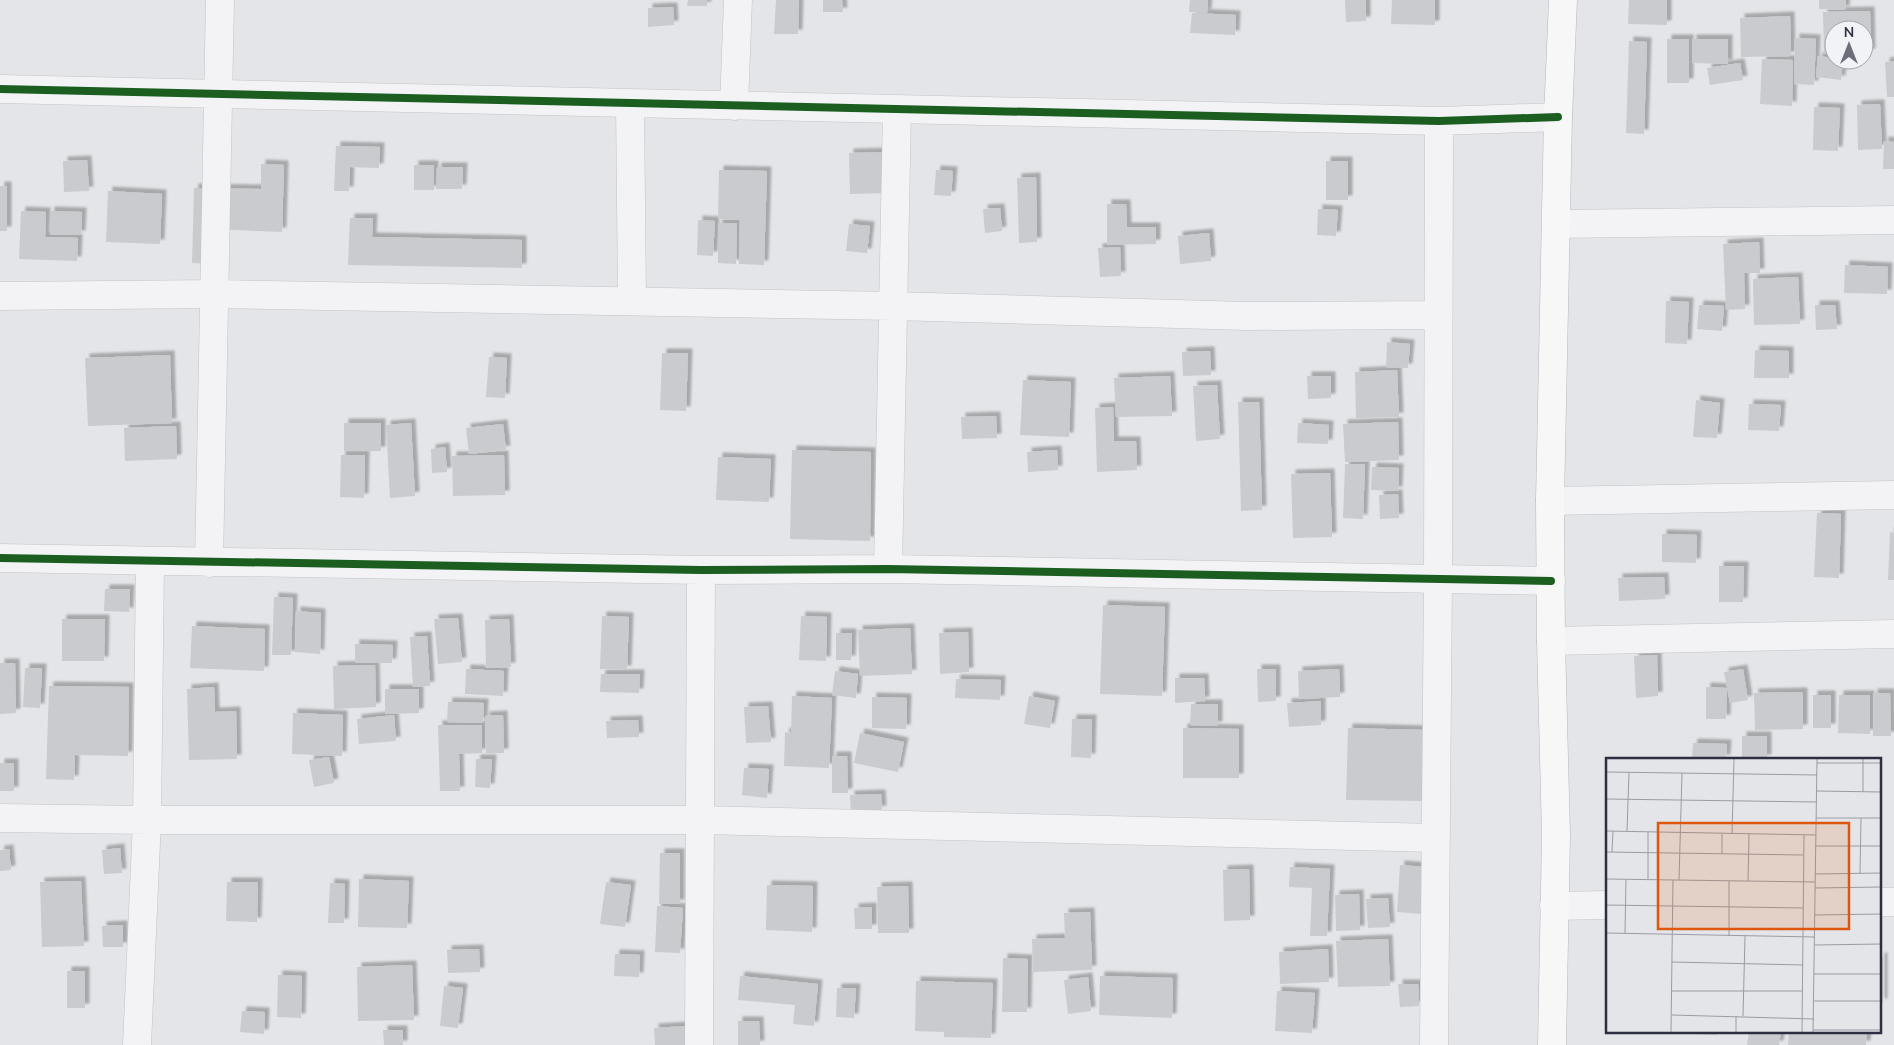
<svg xmlns="http://www.w3.org/2000/svg" width="1894" height="1045" viewBox="0 0 1894 1045" font-family="'Nunito Sans',sans-serif">
<style>
.building{fill:#cacbcf;filter:url(#shadow)}
.lines{fill:none;stroke-linecap:round;stroke-linejoin:round}
.minor-casing{stroke:#c2c3c6;stroke-width:29}
.highway-casing{stroke:#b6b8bc;stroke-width:29}
.minor{stroke:#f3f3f5;stroke-width:28}
.highway{stroke:#f7f7f7;stroke-width:28}
.cycleway-casing{stroke:#f2f3f7;stroke-width:11}
.cycleway{stroke:#1b5e20;stroke-width:8}
.inset-road{fill:none;stroke:#9a9ca5;stroke-width:1}
.view{fill:#df570f;fill-opacity:0.15;stroke:#df570f;stroke-width:2.5}
.inset-edge{fill:none;stroke:#2b2f41;stroke-width:2.5}
</style>
<defs>
<filter id="shadow"><feDropShadow dx="4.5" dy="-4.5" stdDeviation="1" flood-color="#0004"/></filter>
</defs>
<rect width="100%" height="100%" fill="#e4e5e8"/>
<path class="building" d="M 688,0 L 707,0 L 707,6 L 687,6 Z
M 776,0 L 799,0 L 798,34 L 774,34 Z
M 823,0 L 842,0 L 843,12 L 823,12 Z
M 1190,0 L 1208,0 L 1207,13 L 1189,12 Z
M 1345,0 L 1366,0 L 1366,21 L 1346,22 Z
M 1392,0 L 1435,0 L 1435,25 L 1391,24 Z
M 1629,0 L 1667,0 L 1667,25 L 1628,24 Z
M 1819,0 L 1846,0 L 1845,10 L 1819,9 Z
M 673,7 L 674,25 L 648,27 L 648,8 Z
M 1870,11 L 1871,53 L 1864,53 L 1864,30 L 1834,30 L 1834,54 L 1824,54 L 1823,12 Z
M 1192,13 L 1236,15 L 1235,35 L 1190,33 Z
M 1790,16 L 1791,56 L 1741,57 L 1740,18 Z
M 1795,38 L 1816,39 L 1814,85 L 1794,84 Z
M 1667,39 L 1689,39 L 1689,83 L 1667,83 Z
M 1692,39 L 1728,39 L 1728,64 L 1692,63 Z
M 1629,41 L 1647,42 L 1644,134 L 1626,133 Z
M 1818,56 L 1834,58 L 1834,60 L 1843,60 L 1841,80 L 1816,77 Z
M 1762,59 L 1793,60 L 1792,106 L 1760,104 Z
M 1894,61 L 1894,97 L 1887,97 L 1885,62 Z
M 1740,63 L 1743,80 L 1710,85 L 1707,68 Z
M 1880,104 L 1882,149 L 1858,150 L 1857,105 Z
M 1814,107 L 1840,108 L 1838,151 L 1813,150 Z
M 1884,141 L 1894,142 L 1894,169 L 1883,169 Z
M 336,146 L 380,147 L 379,168 L 350,167 L 349,191 L 334,191 Z
M 889,152 L 890,193 L 850,194 L 849,153 Z
M 87,160 L 89,191 L 64,192 L 63,161 Z
M 1326,161 L 1348,161 L 1348,200 L 1326,200 Z
M 261,164 L 284,165 L 282,232 L 212,229 L 211,264 L 192,263 L 194,188 L 261,189 Z
M 414,165 L 434,165 L 434,190 L 414,190 Z
M 437,167 L 463,167 L 462,189 L 436,189 Z
M 719,170 L 767,171 L 764,265 L 739,264 L 740,220 L 718,219 Z
M 936,170 L 953,171 L 951,196 L 934,195 Z
M 1036,177 L 1037,242 L 1019,243 L 1017,178 Z
M 0,186 L 7,186 L 7,231 L 0,231 Z
M 108,191 L 162,194 L 160,244 L 106,242 Z
M 1107,204 L 1126,204 L 1127,227 L 1156,227 L 1156,244 L 1107,245 Z
M 1000,208 L 1002,231 L 985,233 L 983,209 Z
M 1318,209 L 1338,210 L 1336,236 L 1317,235 Z
M 21,211 L 46,212 L 45,237 L 78,238 L 77,261 L 19,259 Z
M 50,211 L 82,212 L 81,235 L 50,235 Z
M 350,218 L 373,218 L 372,237 L 522,240 L 522,268 L 348,265 Z
M 698,220 L 715,221 L 713,256 L 697,255 Z
M 718,223 L 737,223 L 736,264 L 718,263 Z
M 849,224 L 870,226 L 867,253 L 846,251 Z
M 1209,233 L 1211,261 L 1180,264 L 1178,236 Z
M 1759,242 L 1760,273 L 1744,273 L 1745,309 L 1726,310 L 1723,244 Z
M 1120,247 L 1121,276 L 1100,277 L 1098,248 Z
M 1845,265 L 1888,267 L 1887,294 L 1844,293 Z
M 1798,277 L 1800,324 L 1754,325 L 1753,279 Z
M 1666,301 L 1689,302 L 1687,344 L 1665,343 Z
M 1699,305 L 1724,306 L 1722,331 L 1697,329 Z
M 1815,305 L 1835,305 L 1837,329 L 1816,330 Z
M 1387,342 L 1410,344 L 1408,368 L 1386,367 Z
M 1755,350 L 1789,351 L 1789,378 L 1754,378 Z
M 1210,351 L 1211,375 L 1183,376 L 1182,352 Z
M 662,353 L 688,353 L 686,411 L 660,410 Z
M 170,355 L 172,423 L 88,426 L 85,358 Z
M 489,357 L 507,358 L 505,398 L 486,397 Z
M 1397,370 L 1399,417 L 1356,418 L 1355,372 Z
M 1170,376 L 1172,416 L 1116,417 L 1114,378 Z
M 1307,376 L 1331,376 L 1331,398 L 1308,399 Z
M 1023,380 L 1071,382 L 1069,437 L 1020,435 Z
M 1217,385 L 1220,439 L 1196,441 L 1193,386 Z
M 1696,400 L 1720,403 L 1717,438 L 1693,437 Z
M 1238,402 L 1259,402 L 1262,510 L 1241,511 Z
M 1749,404 L 1781,405 L 1779,431 L 1748,430 Z
M 1113,407 L 1114,441 L 1136,441 L 1137,470 L 1097,472 L 1095,408 Z
M 996,416 L 997,438 L 962,439 L 961,417 Z
M 1398,422 L 1399,460 L 1345,462 L 1343,424 Z
M 344,423 L 381,423 L 381,451 L 344,451 Z
M 411,423 L 415,496 L 390,498 L 386,425 Z
M 1298,423 L 1329,425 L 1328,444 L 1297,443 Z
M 503,424 L 506,450 L 469,454 L 466,428 Z
M 176,426 L 177,459 L 125,461 L 124,428 Z
M 445,447 L 447,472 L 432,473 L 431,449 Z
M 792,450 L 871,452 L 870,541 L 790,539 Z
M 1057,450 L 1058,470 L 1028,472 L 1027,452 Z
M 341,455 L 365,455 L 364,498 L 340,497 Z
M 504,455 L 505,495 L 453,496 L 452,456 Z
M 718,457 L 771,459 L 769,502 L 716,500 Z
M 1345,464 L 1365,464 L 1363,519 L 1343,518 Z
M 1372,467 L 1399,468 L 1398,491 L 1371,490 Z
M 1330,473 L 1332,537 L 1293,538 L 1291,474 Z
M 1398,494 L 1399,518 L 1380,519 L 1379,495 Z
M 1817,513 L 1841,514 L 1839,578 L 1814,577 Z
M 1890,532 L 1894,533 L 1894,580 L 1888,580 Z
M 1662,534 L 1697,535 L 1696,563 L 1662,562 Z
M 1719,566 L 1744,566 L 1743,602 L 1719,602 Z
M 1664,577 L 1665,599 L 1619,601 L 1618,578 Z
M 105,589 L 130,589 L 129,612 L 104,611 Z
M 274,597 L 293,598 L 291,655 L 272,655 Z
M 1103,605 L 1165,607 L 1162,696 L 1100,694 Z
M 296,611 L 321,613 L 320,654 L 295,652 Z
M 602,616 L 629,617 L 627,670 L 600,669 Z
M 801,616 L 827,617 L 826,661 L 799,660 Z
M 458,618 L 462,662 L 438,664 L 434,619 Z
M 62,619 L 105,619 L 104,661 L 62,661 Z
M 509,619 L 511,667 L 486,668 L 485,620 Z
M 192,626 L 265,629 L 264,671 L 190,668 Z
M 910,628 L 912,674 L 860,676 L 858,630 Z
M 968,632 L 969,672 L 940,674 L 939,633 Z
M 836,633 L 852,633 L 851,660 L 836,660 Z
M 427,636 L 430,686 L 413,687 L 410,637 Z
M 355,644 L 393,645 L 392,663 L 355,663 Z
M 1657,655 L 1658,696 L 1636,698 L 1634,656 Z
M 0,663 L 15,663 L 16,713 L 0,714 Z
M 375,665 L 376,707 L 334,709 L 333,666 Z
M 25,668 L 42,668 L 40,708 L 23,707 Z
M 466,669 L 504,671 L 503,696 L 465,694 Z
M 1257,669 L 1276,669 L 1276,701 L 1258,702 Z
M 1339,669 L 1340,697 L 1299,699 L 1298,671 Z
M 1743,669 L 1748,700 L 1730,703 L 1724,672 Z
M 835,671 L 858,674 L 856,698 L 832,695 Z
M 601,674 L 640,674 L 639,693 L 600,692 Z
M 1175,678 L 1204,678 L 1205,701 L 1175,703 Z
M 956,679 L 1001,680 L 1000,700 L 955,698 Z
M 49,686 L 129,687 L 128,756 L 75,755 L 74,780 L 46,779 Z
M 214,687 L 215,712 L 236,711 L 237,759 L 189,760 L 187,689 Z
M 1706,687 L 1727,688 L 1726,719 L 1706,719 Z
M 385,689 L 419,689 L 419,713 L 385,714 Z
M 1803,692 L 1803,729 L 1755,730 L 1754,693 Z
M 1873,693 L 1890,693 L 1891,736 L 1873,736 Z
M 1813,695 L 1831,695 L 1831,728 L 1813,728 Z
M 1839,695 L 1870,695 L 1870,734 L 1838,733 Z
M 792,696 L 832,698 L 829,768 L 784,766 L 785,732 L 791,733 Z
M 1029,696 L 1055,701 L 1050,728 L 1024,724 Z
M 872,697 L 907,698 L 906,729 L 872,728 Z
M 1321,701 L 1321,725 L 1289,727 L 1287,703 Z
M 448,702 L 484,703 L 483,723 L 447,722 Z
M 1191,704 L 1218,704 L 1218,726 L 1190,725 Z
M 768,706 L 771,742 L 746,743 L 744,707 Z
M 293,713 L 343,715 L 342,756 L 292,754 Z
M 394,715 L 396,741 L 359,744 L 357,719 Z
M 503,715 L 504,753 L 486,753 L 485,716 Z
M 1072,719 L 1092,719 L 1091,758 L 1071,757 Z
M 638,720 L 639,737 L 607,738 L 606,721 Z
M 438,725 L 482,725 L 482,753 L 459,754 L 460,791 L 440,791 Z
M 1183,728 L 1239,729 L 1239,778 L 1183,778 Z
M 1348,728 L 1426,730 L 1424,801 L 1346,800 Z
M 860,733 L 904,742 L 898,772 L 854,763 Z
M 1742,736 L 1767,736 L 1767,759 L 1742,759 Z
M 1693,743 L 1727,744 L 1726,759 L 1692,759 Z
M 832,756 L 847,756 L 848,793 L 832,793 Z
M 329,757 L 334,783 L 314,787 L 309,760 Z
M 476,759 L 492,759 L 490,788 L 475,787 Z
M 0,763 L 14,763 L 14,791 L 0,791 Z
M 744,768 L 769,769 L 767,798 L 742,795 Z
M 881,794 L 882,810 L 851,812 L 850,795 Z
M 120,848 L 122,873 L 104,874 L 102,850 Z
M 9,849 L 11,870 L 0,871 L 0,850 Z
M 660,853 L 680,853 L 680,904 L 659,904 Z
M 1400,865 L 1438,868 L 1435,915 L 1397,912 Z
M 1290,867 L 1330,869 L 1327,936 L 1310,936 L 1312,888 L 1289,887 Z
M 1249,869 L 1250,920 L 1224,921 L 1223,870 Z
M 359,879 L 409,881 L 407,928 L 358,927 Z
M 81,881 L 84,946 L 42,947 L 40,882 Z
M 227,882 L 258,882 L 257,922 L 226,921 Z
M 606,882 L 631,885 L 625,927 L 600,924 Z
M 330,883 L 345,884 L 344,923 L 328,923 Z
M 767,885 L 813,886 L 812,932 L 766,930 Z
M 908,886 L 909,933 L 878,933 L 877,887 Z
M 1359,894 L 1360,930 L 1336,931 L 1335,895 Z
M 1388,898 L 1390,927 L 1368,928 L 1366,899 Z
M 657,906 L 683,908 L 680,953 L 655,952 Z
M 872,907 L 872,929 L 855,929 L 854,908 Z
M 1090,912 L 1092,970 L 1033,972 L 1032,939 L 1065,938 L 1064,913 Z
M 123,925 L 123,947 L 103,947 L 102,926 Z
M 1388,939 L 1390,986 L 1338,987 L 1336,941 Z
M 479,949 L 480,972 L 448,973 L 447,950 Z
M 1328,949 L 1329,982 L 1280,984 L 1279,952 Z
M 615,954 L 640,955 L 639,977 L 614,976 Z
M 1880,957 L 1883,957 L 1883,1003 L 1880,1003 Z
M 1003,958 L 1028,959 L 1027,1012 L 1002,1012 Z
M 412,965 L 414,1020 L 358,1021 L 357,967 Z
M 67,971 L 85,971 L 85,1008 L 67,1008 Z
M 278,975 L 302,976 L 301,1018 L 277,1017 Z
M 740,976 L 818,984 L 814,1026 L 793,1024 L 795,1005 L 738,1000 Z
M 1100,976 L 1173,978 L 1172,1018 L 1099,1015 Z
M 1088,977 L 1091,1011 L 1068,1014 L 1064,980 Z
M 916,981 L 993,983 L 991,1038 L 944,1037 L 944,1032 L 915,1031 Z
M 1398,984 L 1418,984 L 1419,1006 L 1400,1007 Z
M 444,986 L 463,988 L 458,1028 L 440,1026 Z
M 837,988 L 856,988 L 854,1018 L 836,1017 Z
M 1277,991 L 1315,993 L 1312,1033 L 1275,1031 Z
M 242,1011 L 265,1012 L 264,1034 L 240,1032 Z
M 738,1021 L 759,1021 L 760,1045 L 738,1045 Z
M 686,1026 L 686,1045 L 655,1045 L 654,1028 Z
M 383,1030 L 403,1030 L 403,1045 L 384,1045 Z
M 1657,1031 L 1691,1031 L 1691,1034 L 1657,1033 Z
M 1694,1031 L 1718,1031 L 1717,1035 L 1693,1034 Z
M 1749,1031 L 1781,1031 L 1779,1045 L 1747,1045 Z
M 1789,1031 L 1842,1031 L 1867,1034 L 1866,1045 L 1788,1045 Z"/>
<g class="lines">
<defs>
<path id="minor" d="M 0,89 L 1439,121 L 1558,117
M 630,103 L 632,301
M 734,106 L 738,0
M 1557,224 L 1894,220
M 0,296 L 215,294 L 893,306 L 1247,316 L 1438,315
M 1550,501 L 1894,495
M 0,558 L 701,570 L 888,569 L 1551,581
M 209,563 L 220,0
M 888,569 L 897,110
M 1551,641 L 1894,634
M 0,818 L 147,820 L 701,820 L 1436,838
M 1880,902 L 1894,902
M 1554,906 L 1608,905
M 137,1045 L 147,820 L 150,561
M 699,1045 L 701,570
M 1434,1045 L 1438,578 L 1439,121"/>
<path id="highway" d="M 1552,1045 L 1556,835 L 1551,641 L 1550,501 L 1558,117 L 1563,0"/>
</defs>
<use href="#minor" class="minor-casing"/>
<use href="#highway" class="highway-casing"/>
<use href="#minor" class="minor"/>
<use href="#highway" class="highway"/>
<defs>
<path id="cycleway" d="M 0,89 L 1439,121 L 1558,117
M 0,558 L 701,570 L 888,569 L 1551,581"/>
</defs>
<use href="#cycleway" class="cycleway-casing"/>
<use href="#cycleway" class="cycleway"/>
</g>
<g transform="translate(1606 758)">
<rect width="275" height="275" fill="#e4e5e8"/>
<path class="inset-road" d="M 211,5 L 275,5M 0,14 L 211,17M 211,33 L 275,34M 257,34 L 257,1M 0,41 L 211,44M 210,60 L 275,60M 0,73 L 210,77M 21,73 L 23,14M 42,74 L 42,121M 116,76 L 116,96M 126,76 L 128,1M 209,88 L 275,88M 0,94 L 197,97M 6,94 L 7,73M 254,115 L 255,60M 209,116 L 275,115M 0,121 L 209,124M 73,122 L 76,15M 142,123 L 143,76M 209,130 L 275,129M 0,147 L 197,150M 209,157 L 275,156M 0,175 L 209,179M 19,175 L 20,122M 123,178 L 123,123M 209,187 L 275,186M 66,204 L 197,207M 208,216 L 275,216M 66,233 L 196,233M 208,243 L 275,243M 66,257 L 208,261M 137,258 L 139,178M 207,272 L 275,272M 65,274 L 67,122M 130,274 L 130,258M 196,274 L 198,77M 207,274 L 211,1"/>
<path class="view" d="M 52,65 L 243,65 L 243,171 L 52,171 Z"/>
<rect width="275" height="275" class="inset-edge"/>
</g>
<g transform="translate(1849 45)"><circle r="24" fill="#f2f3f7" stroke="#a2a5ae"/>
<path d="M0-4L9 19L0 12L-9 19Z" fill="#6c6f7b"/>
<text y="-8" font-size="14" font-weight="bold" text-anchor="middle" fill="#2b2f41">N</text>
</g>
</svg>
